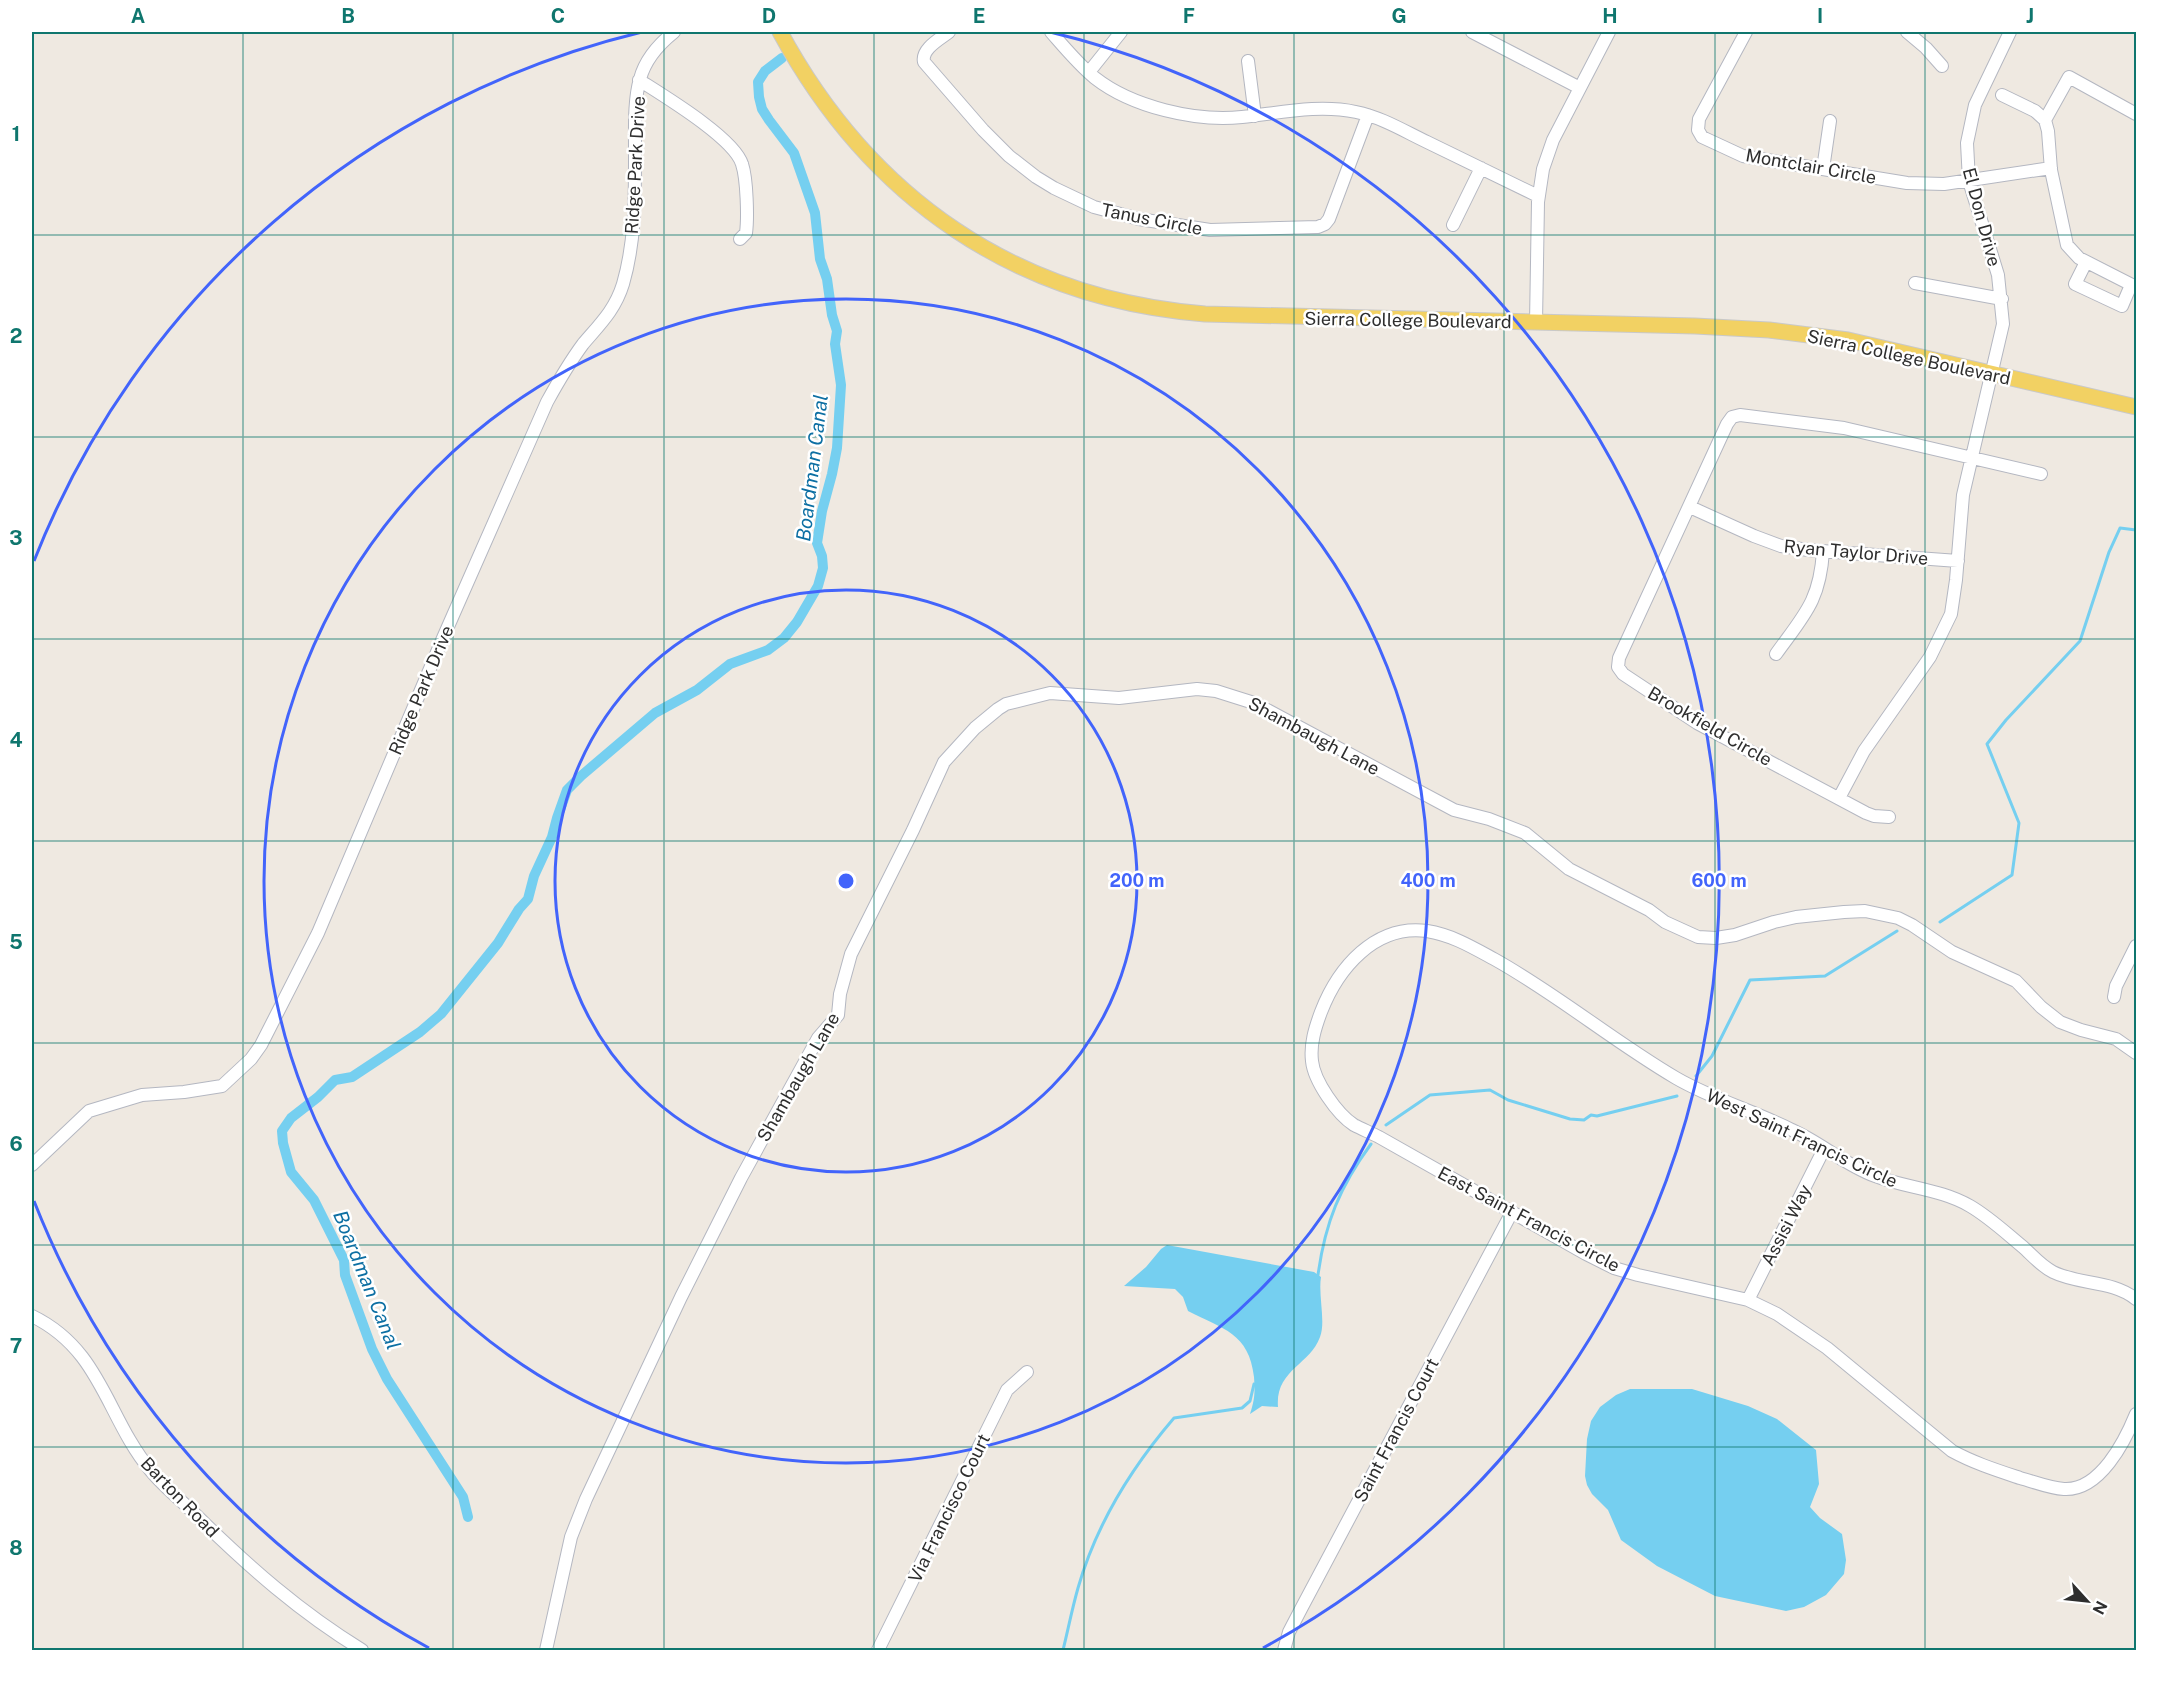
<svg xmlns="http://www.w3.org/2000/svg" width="2168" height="1682" viewBox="0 0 2168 1682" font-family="'Public Sans',sans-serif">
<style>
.water{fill:#75cff0}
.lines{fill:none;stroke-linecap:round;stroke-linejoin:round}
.stream{stroke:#75cff0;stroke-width:3}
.canal{stroke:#75cff0;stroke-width:10}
.minor-casing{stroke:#b4b7c1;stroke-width:14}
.major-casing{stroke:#c9c9c9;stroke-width:17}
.minor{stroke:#fff;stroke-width:12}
.major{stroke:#f2d163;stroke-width:15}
.grid{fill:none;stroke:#0f766e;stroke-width:1.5;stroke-opacity:0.55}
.ring{fill:none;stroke:#4264fb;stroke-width:3}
.labels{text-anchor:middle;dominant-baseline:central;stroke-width:5;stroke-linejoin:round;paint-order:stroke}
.street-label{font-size:18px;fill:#2e2e2e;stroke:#fff}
.water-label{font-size:20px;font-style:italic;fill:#0d6fa3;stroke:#fff}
.centre{fill:#4264fb;stroke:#fff;stroke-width:3}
.ring-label{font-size:18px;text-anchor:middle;font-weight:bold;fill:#4264fb;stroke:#fff;stroke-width:5;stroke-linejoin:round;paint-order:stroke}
.neatline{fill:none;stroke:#0f766e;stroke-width:2}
.grid-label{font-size:20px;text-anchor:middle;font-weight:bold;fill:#0f766e}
</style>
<rect width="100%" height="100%" fill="#efe9e1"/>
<path class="water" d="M 1167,1245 L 1314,1272 L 1321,1277 C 1318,1295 1326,1322 1320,1337 C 1310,1365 1275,1370 1278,1407 L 1262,1406 L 1250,1414 C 1255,1399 1255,1392 1254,1377 C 1249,1333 1223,1329 1188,1311 L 1183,1297 L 1175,1289 L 1124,1286 L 1146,1267 L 1161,1249 Z
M 1630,1389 L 1692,1389 L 1748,1406 L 1777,1419 L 1816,1450 L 1819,1484 L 1810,1507 L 1820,1518 L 1842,1534 L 1846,1560 L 1844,1574 L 1826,1595 L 1804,1607 L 1786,1611 L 1715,1596 L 1657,1566 L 1621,1540 L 1608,1510 L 1592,1494 L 1587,1485 L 1585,1476 L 1587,1439 L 1591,1421 L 1600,1407 L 1616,1395 Z"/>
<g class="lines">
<path class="stream" d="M 1940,922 L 2012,875 L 2019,823 L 1987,744 L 2006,720 L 2080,641 L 2109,552 L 2120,528 L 2136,530
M 1696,1076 L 1712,1056 L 1750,980 L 1825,976 L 1897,931
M 1386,1125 L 1430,1095 L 1490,1090 L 1508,1100 L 1570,1119 L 1584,1120 L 1591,1115 L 1597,1116 L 1677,1096
M 1318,1275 C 1325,1223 1340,1186 1371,1144
M 1063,1650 C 1068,1630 1072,1609 1078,1588 C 1096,1525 1132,1467 1174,1418 L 1242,1408 L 1250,1401 L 1254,1384"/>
<path class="canal" d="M 468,1517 L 463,1497 L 387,1379 L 372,1349 L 345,1275 L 344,1260 L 314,1200 L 291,1172 L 283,1143 L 282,1131 L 291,1118 L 318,1097 L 335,1080 L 352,1077 L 420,1032 L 441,1014 L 498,943 L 519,909 L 528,899 L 534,876 L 552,837 L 557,818 L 567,790 L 581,776 L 655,713 L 697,690 L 730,664 L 768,650 L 784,638 L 797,622 L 818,586 L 823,568 L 822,556 L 817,543 L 822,511 L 832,474 L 837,448 L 841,385 L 835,344 L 837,331 L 832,315 L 827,279 L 820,259 L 815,213 L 794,153 L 769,120 L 762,109 L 759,97 L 758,82 L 765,71 L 782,58"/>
<defs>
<path id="minor" d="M 949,32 C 940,39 921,49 924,62 L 983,130 L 1009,156 L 1036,177 L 1054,188 L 1094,207 L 1139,219 L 1210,230 L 1318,227 L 1325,224 L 1329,219 L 1368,115
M 1051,32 C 1065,48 1079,65 1095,78 C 1132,107 1196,122 1242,117 C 1280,113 1318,104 1356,112 C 1381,117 1404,131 1427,142 C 1464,160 1501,178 1538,196
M 1472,32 L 1580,88
M 1746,32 L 1699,119 L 1698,130 L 1702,137 L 1743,156 L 1907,183 L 1944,184 L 2051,168
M 1907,32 L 1926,48 L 1942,66
M 1248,61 L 1255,116
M 1089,72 L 1121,32
M 639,80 C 664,96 734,138 742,164 C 747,179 748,218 746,233 L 740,239
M 2002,95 L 2035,111 L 2045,120 L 2048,131 L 2051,170 L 2067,245 L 2079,258 L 2136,287
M 2045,120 L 2069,77 L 2136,114
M 1823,169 L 1830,121
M 1453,225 L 1481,168
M 2086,262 L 2075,284 L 2122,306 L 2131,285
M 1915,283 L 2002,299
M 1536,323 L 1538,202 L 1543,169 L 1553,140 L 1609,32
M 1690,507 L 1754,536 L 1781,546 L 1808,550 L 1958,561
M 1776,654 C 1804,615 1820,601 1823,551
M 1839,798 L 1864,751 L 1930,657 L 1951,614 L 1956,580 L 1963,495 L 2003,324 L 1998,275 L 1969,181 L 1967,143 L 1975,105 L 2010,32
M 1889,817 L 1874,816 L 1866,813 L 1697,723 L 1623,674 L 1618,667 L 1619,658 L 1727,424 L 1732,417 L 1740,415 L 1844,428 L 2041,474
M 2114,997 L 2116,986 L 2136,946
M 32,1165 L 89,1111 L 142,1095 L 184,1092 L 222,1086 L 251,1059 L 261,1045 L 318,933 L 443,638 L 547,402 C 558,382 569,363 583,344 C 600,324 615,310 623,284 C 636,239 635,194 635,148 C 635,127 634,99 640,79 C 645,60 659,44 674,32
M 2136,1299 C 2112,1280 2079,1285 2053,1272 C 2041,1266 2032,1255 2023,1247 C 2006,1233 1989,1217 1970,1206 C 1941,1189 1906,1188 1875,1176 C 1845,1165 1821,1143 1792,1130 C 1754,1111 1712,1099 1676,1078 C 1613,1041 1557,994 1494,959 C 1472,947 1452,935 1427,931 C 1375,924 1338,968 1321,1012 C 1315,1028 1310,1044 1312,1061 C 1314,1081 1337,1114 1354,1125 C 1362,1129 1371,1133 1379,1137 L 1586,1254 L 1614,1268 L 1638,1275 L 1748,1300 L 1777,1314 L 1827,1348 L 1952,1451 C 1974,1463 1996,1470 2020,1478 C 2035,1482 2049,1488 2064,1489 C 2100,1491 2125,1441 2136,1414
M 1748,1300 L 1824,1149
M 32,1316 C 102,1350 106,1417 151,1471 C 164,1487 182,1501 197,1516 C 249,1567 300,1612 362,1650
M 546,1650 L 571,1537 L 586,1499 L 681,1297 L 741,1178 L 818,1038 L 838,1015 L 840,994 L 851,954 L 913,830 L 944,762 L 975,728 L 998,709 L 1006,704 L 1050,693 L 1119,698 L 1197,689 L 1216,691 L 1254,703 L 1454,810 L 1489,819 L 1525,833 L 1569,869 L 1649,910 L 1665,922 L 1698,937 L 1716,938 L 1735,935 L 1774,922 L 1796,917 L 1844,912 L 1865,911 L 1898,918 L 1912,925 L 1952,952 L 2016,981 L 2041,1007 L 2060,1022 L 2081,1030 L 2116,1039 L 2136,1053
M 878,1650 L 1007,1390 L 1027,1372
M 1284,1650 L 1289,1632 L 1301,1609 L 1512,1212"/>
<path id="major" d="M 780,32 C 870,198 1015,299 1205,314 L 1695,326 L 1769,330 L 1848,340 L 2136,407"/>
</defs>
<use href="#minor" class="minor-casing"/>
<use href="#major" class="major-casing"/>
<use href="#minor" class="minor"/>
<use href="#major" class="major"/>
</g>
<path class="grid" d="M 243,32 L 243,1650M 453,32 L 453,1650M 664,32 L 664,1650M 874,32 L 874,1650M 1084,32 L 1084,1650M 1294,32 L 1294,1650M 1504,32 L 1504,1650M 1715,32 L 1715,1650M 1925,32 L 1925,1650M 32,235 L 2136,235M 32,437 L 2136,437M 32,639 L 2136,639M 32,841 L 2136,841M 32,1043 L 2136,1043M 32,1245 L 2136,1245M 32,1447 L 2136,1447"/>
<g class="ring">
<circle cx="846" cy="881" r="291"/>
<circle cx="846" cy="881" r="582"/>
<path d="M429 1648A873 873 0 0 1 34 1201M34 561A873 873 0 0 1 642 32M1050 32A873 873 0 0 1 1263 1648"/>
</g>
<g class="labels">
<g class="street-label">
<text transform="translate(635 165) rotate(-87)">Ridge Park Drive</text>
<text transform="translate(1811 166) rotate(10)">Montclair Circle</text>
<text transform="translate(1982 217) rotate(75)">El Don Drive</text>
<text transform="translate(1152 219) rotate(11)">Tanus Circle</text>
<text transform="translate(1408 320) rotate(1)">Sierra College Boulevard</text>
<text transform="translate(1909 357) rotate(12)">Sierra College Boulevard</text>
<text transform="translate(1856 552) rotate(5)">Ryan Taylor Drive</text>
<text transform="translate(421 690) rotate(-67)">Ridge Park Drive</text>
<text transform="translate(1710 726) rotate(30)">Brookfield Circle</text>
<text transform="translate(1314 736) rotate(28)">Shambaugh Lane</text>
<text transform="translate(798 1077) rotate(-60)">Shambaugh Lane</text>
<text transform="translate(1802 1138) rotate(25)">West Saint Francis Circle</text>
<text transform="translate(1529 1219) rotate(28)">East Saint Francis Circle</text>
<text transform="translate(1786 1225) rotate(-63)">Assisi Way</text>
<text transform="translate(1396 1430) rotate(-62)">Saint Francis Court</text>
<text transform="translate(180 1497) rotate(46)">Barton Road</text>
<text transform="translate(949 1508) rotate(-64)">Via Francisco Court</text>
</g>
<g class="water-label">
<text transform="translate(812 468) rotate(-83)">Boardman Canal</text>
<text transform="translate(367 1280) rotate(68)">Boardman Canal</text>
</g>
</g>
<circle cx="846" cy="881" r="9" class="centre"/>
<g class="ring-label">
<text x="1137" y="887">200 m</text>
<text x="1428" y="887">400 m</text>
<text x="1719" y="887">600 m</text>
</g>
<rect width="2168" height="1682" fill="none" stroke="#ffffff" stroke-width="66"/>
<g transform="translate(2087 1601) rotate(117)" stroke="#ffffff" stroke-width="4.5" paint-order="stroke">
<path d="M0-4.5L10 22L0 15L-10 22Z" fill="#2e2e2e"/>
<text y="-9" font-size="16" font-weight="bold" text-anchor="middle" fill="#2e2e2e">N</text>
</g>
<rect x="33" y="33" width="2102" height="1616" class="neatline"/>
<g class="grid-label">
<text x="138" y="23">A</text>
<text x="348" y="23">B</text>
<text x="558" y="23">C</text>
<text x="769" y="23">D</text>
<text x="979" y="23">E</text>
<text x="1189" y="23">F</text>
<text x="1399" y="23">G</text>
<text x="1610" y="23">H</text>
<text x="1820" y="23">I</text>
<text x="2030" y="23">J</text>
<text x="16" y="141">1</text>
<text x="16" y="343">2</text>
<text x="16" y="545">3</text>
<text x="16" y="747">4</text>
<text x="16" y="949">5</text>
<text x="16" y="1151">6</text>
<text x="16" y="1353">7</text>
<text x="16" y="1555">8</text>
</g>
</svg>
